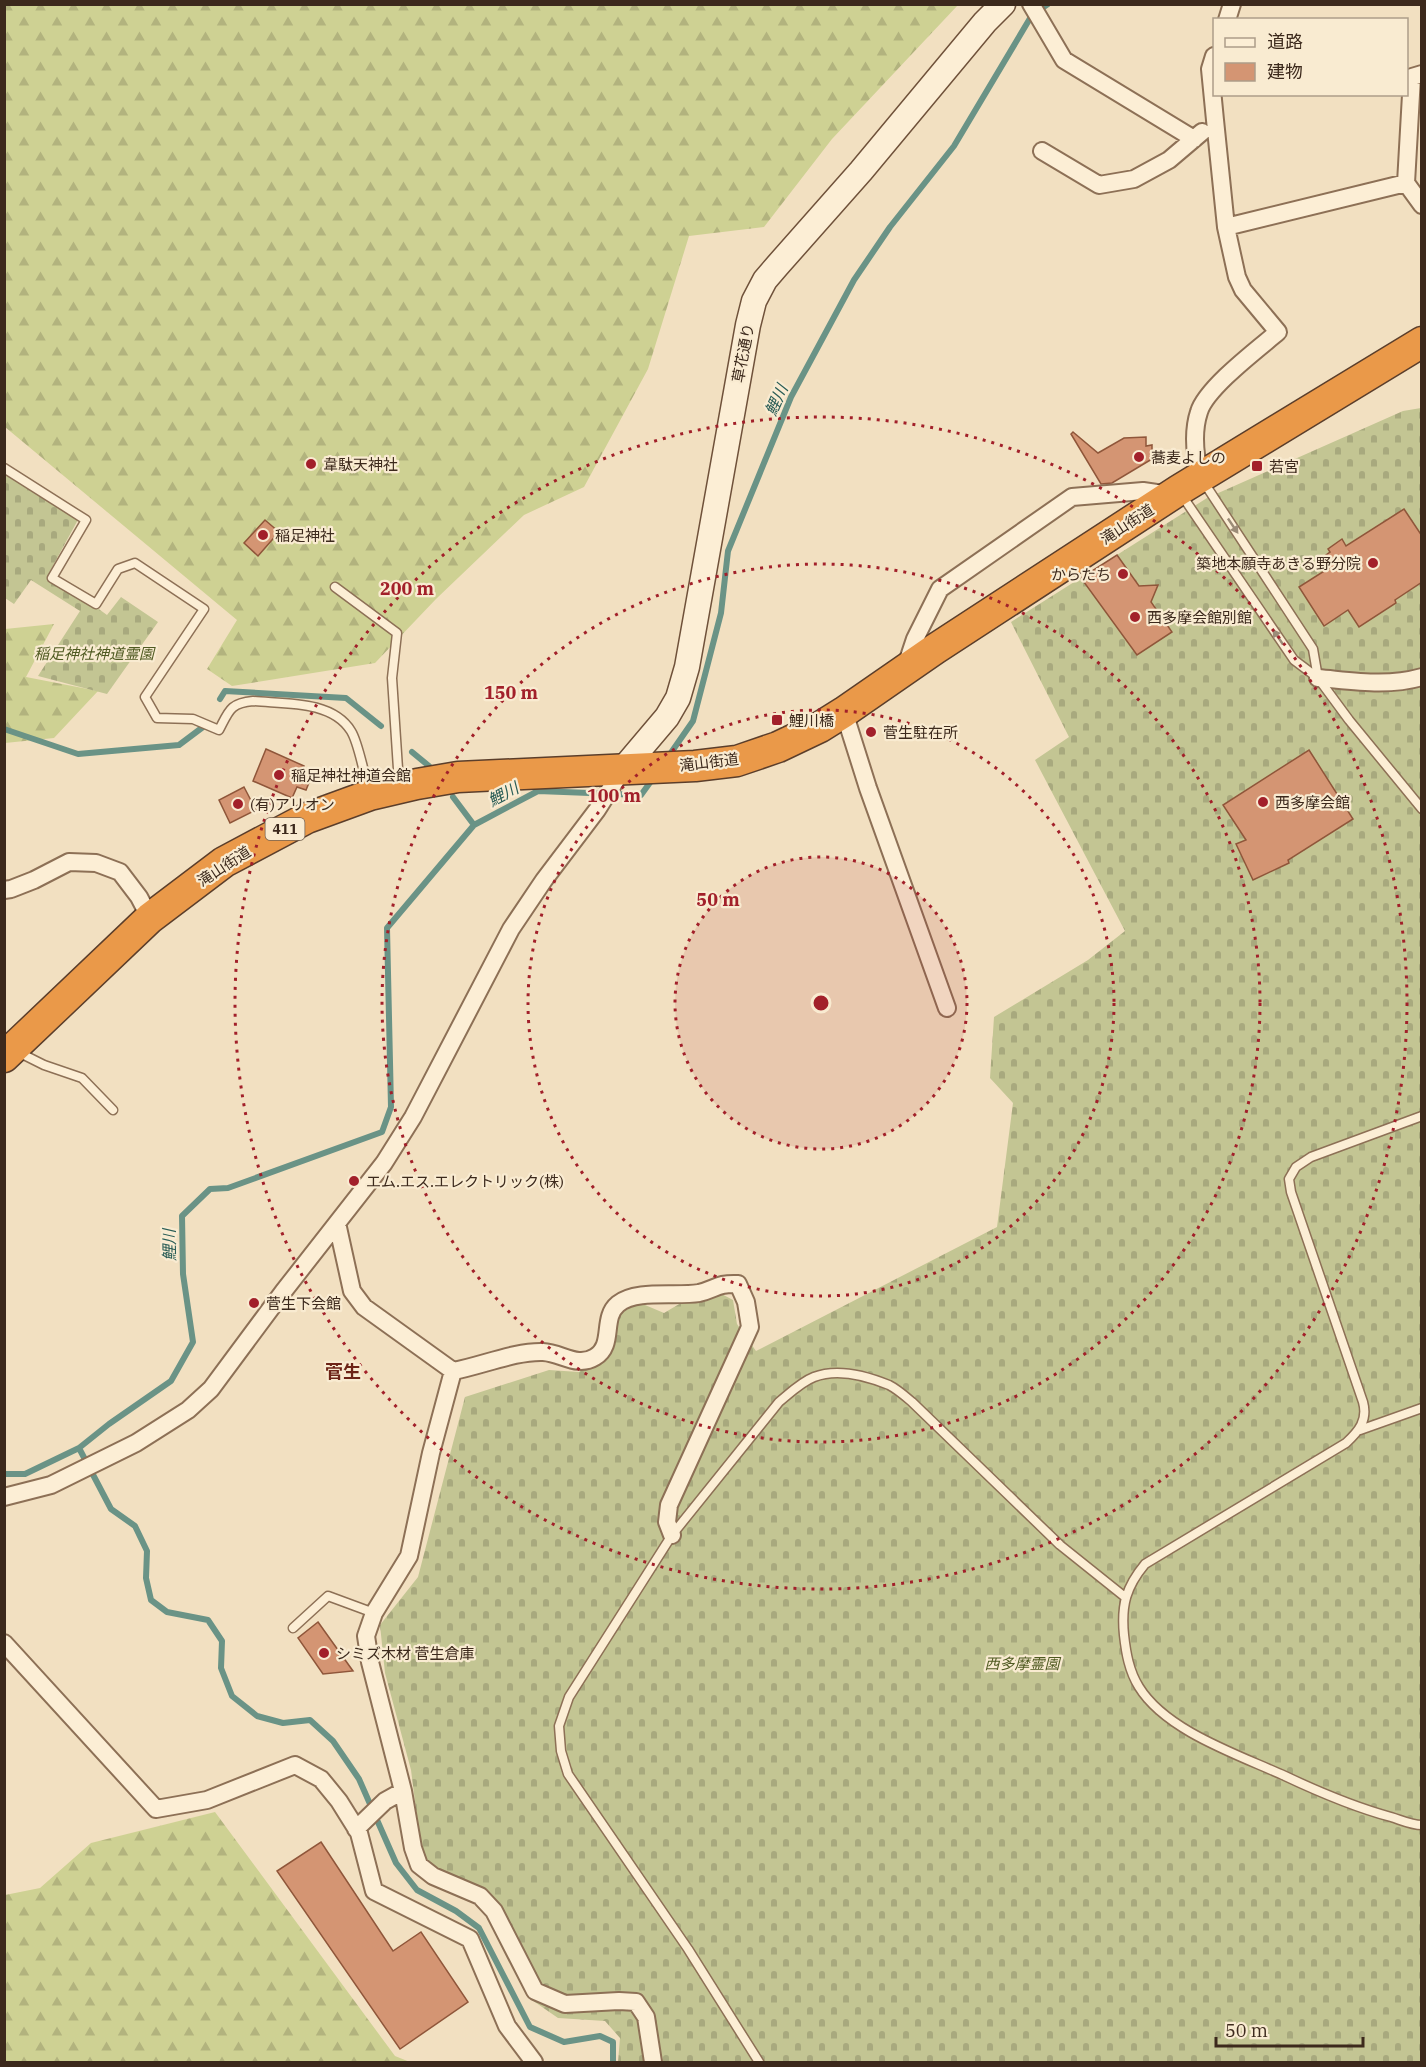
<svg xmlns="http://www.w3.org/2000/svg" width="1426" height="2067" viewBox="0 0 1426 2067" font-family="'IBM Plex Serif','Noto Sans JP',serif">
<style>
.forest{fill:url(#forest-firs)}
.cemetery{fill:url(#cemetery-stones)}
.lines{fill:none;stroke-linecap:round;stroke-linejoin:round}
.stream{stroke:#6a9386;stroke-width:6}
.building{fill:#d49573;stroke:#8f563a;stroke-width:1.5}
.lane-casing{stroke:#8d7056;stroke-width:11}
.street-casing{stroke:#8d7056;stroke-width:20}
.secondary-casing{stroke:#6f513a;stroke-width:27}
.highway-casing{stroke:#5b3e2b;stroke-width:33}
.lane{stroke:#fceed5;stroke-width:8}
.street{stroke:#fceed5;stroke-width:16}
.secondary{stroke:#fceed5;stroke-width:24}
.highway{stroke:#ea9949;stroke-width:30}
.oneway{fill:#9c8c78}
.ring{fill:none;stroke:#a2202a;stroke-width:3;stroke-dasharray:3 6}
.poi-dot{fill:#a2202a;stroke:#f9ebd1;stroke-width:2}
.labels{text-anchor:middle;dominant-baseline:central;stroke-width:4.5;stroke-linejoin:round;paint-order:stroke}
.shield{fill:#f9ebd1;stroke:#756352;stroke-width:1.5}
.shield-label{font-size:14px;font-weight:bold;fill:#3c291c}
.street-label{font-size:15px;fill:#3c291c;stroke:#f9ebd1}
.poi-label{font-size:15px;fill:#3c291c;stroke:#f9ebd1;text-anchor:start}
.park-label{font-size:15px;font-style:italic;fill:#4f5a21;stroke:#f9ebd1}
.water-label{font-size:16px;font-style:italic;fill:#2a5d56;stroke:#f9ebd1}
.quarter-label{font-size:18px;font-weight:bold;fill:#6d2417;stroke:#f9ebd1}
.centre{fill:#a2202a;stroke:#f9ebd1;stroke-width:3}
.ring-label{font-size:18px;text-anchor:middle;font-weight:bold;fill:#a2202a;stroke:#f9ebd1;stroke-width:4.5;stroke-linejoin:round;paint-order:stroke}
</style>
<defs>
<pattern id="forest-firs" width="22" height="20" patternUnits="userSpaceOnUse" patternTransform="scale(1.5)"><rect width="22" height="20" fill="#ced193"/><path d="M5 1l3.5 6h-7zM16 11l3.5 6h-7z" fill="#b2b37e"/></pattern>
<pattern id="cemetery-stones" width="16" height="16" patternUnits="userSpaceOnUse" patternTransform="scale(1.5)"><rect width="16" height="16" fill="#c3c593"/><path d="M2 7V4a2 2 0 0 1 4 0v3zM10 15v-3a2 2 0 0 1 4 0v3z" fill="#a8a97e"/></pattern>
</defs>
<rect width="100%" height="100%" fill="#f2e0c1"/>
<path class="forest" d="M 4,5 L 958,5 L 832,139 L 764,227 L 689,236 L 648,369 L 584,487 L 524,515 L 436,599 L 375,663 L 232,686 L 207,669 L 237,620 L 5,427 Z
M 54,624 L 26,677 L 98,691 L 54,738 L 5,743 L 5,629 Z
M 215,1812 L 395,2056 L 410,2062 L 5,2062 L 5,1895 L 40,1888 L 91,1843 Z"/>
<path class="cemetery" d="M 1421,408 L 1421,2062 L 618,2062 L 620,2038 L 605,2021 L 558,2018 L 529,1998 L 484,1910 L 472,1892 L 430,1874 L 422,1856 L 411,1770 L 385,1673 L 380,1625 L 418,1577 L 465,1397 L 549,1370 L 579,1372 L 609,1350 L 613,1319 L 638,1302 L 664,1313 L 686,1300 L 716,1291 L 733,1300 L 737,1324 L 756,1351 L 997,1227 L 1013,1103 L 990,1078 L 994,1017 L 1088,960 L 1125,931 L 1035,760 L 1069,737 L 1011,622 L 1207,498 L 1403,411 Z
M 4,465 L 80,516 L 49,573 L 107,615 L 121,597 L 158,622 L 107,694 L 38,676 L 80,611 L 31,580 L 14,604 L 5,598 Z"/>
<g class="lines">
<path class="stream" d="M 220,699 L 225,691 L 346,698 L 381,726
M 4,729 L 78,754 L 179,745 L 203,727
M 412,752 L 429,766
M 668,757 L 693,721 L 721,613 L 728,551 L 791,397 L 854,280 L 890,227 L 954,146 L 1032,15 L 1048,4
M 453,797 L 474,825
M 79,1448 L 111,1509 L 135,1526 L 147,1551 L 146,1578 L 151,1600 L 167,1612 L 208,1620 L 222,1641 L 221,1668 L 232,1696 L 257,1716 L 283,1723 L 310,1720 L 333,1741 L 359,1779 L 396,1863 L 417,1890 L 456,1911 L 479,1928 L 530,2027 L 564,2042 L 600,2036 L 613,2042 L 613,2062
M 4,1474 L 25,1474 L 79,1448 L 109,1424 L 171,1381 L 193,1342 L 183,1274 L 182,1216 L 210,1189 L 228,1188 L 382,1132 L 391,1107 L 387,928 L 474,825 L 538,791 L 641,795 L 654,777"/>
</g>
<path class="building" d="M 1073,432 L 1098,453 L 1124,438 L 1146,437 L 1146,446 L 1152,445 L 1152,459 L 1112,483 L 1101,484 L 1071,434 Z
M 1404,509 L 1422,536 L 1422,582 L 1395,600 L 1396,603 L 1359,627 L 1348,610 L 1324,626 L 1299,587 L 1329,568 L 1322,558 L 1330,552 L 1328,549 L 1342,539 L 1346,546 Z
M 265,520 L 279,532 L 258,556 L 244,543 Z
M 1117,555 L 1139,586 L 1158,585 L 1151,602 L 1172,632 L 1137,655 L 1081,578 Z
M 266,749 L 304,766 L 303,769 L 313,773 L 306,790 L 297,787 L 292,798 L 253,781 Z
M 1309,750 L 1353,819 L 1288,860 L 1289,863 L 1253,880 L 1236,844 L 1246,840 L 1223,805 Z
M 244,787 L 256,810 L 230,823 L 219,800 Z
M 318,1622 L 353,1671 L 323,1674 L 298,1638 Z
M 321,1842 L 393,1951 L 421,1932 L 468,2002 L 400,2049 L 277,1871 Z"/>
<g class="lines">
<defs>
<path id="lane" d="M 4,468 L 86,520 L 52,578 L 96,604 L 118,569 L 135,563 L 204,609 L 145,697 L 157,718 L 193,719 L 219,730 C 229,711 230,703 253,701 C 284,704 332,700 351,731 C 358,742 365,776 368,789
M 1203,481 L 1313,649 L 1318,678
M 1181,494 L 1294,660 L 1318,678 L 1349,720 L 1422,809
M 335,587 L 397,633 L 392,678 L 399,784
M 18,1052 L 44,1065 L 82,1078 L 113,1110
M 1422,1116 L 1311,1157 L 1296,1167 L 1289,1179 L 1291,1192 L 1363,1402 C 1368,1420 1359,1431 1346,1443 L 1145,1564 C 1126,1587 1121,1605 1124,1635 C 1126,1653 1129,1671 1139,1687 C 1166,1731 1239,1755 1285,1776 C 1319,1792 1354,1807 1391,1817 C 1401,1820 1411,1825 1422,1825
M 1360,1430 L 1422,1408
M 293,1628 L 328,1596 L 374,1613
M 759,2062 L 688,1949 L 568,1774 L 561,1751 L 559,1726 L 569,1697 L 672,1535 L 779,1402 C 790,1393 801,1382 814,1377 C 837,1368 867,1376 889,1385 C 897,1389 905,1396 912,1402 L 1060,1545 L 1125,1597"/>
<path id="street" d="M 1031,4 L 1064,60 L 1194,139
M 1227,20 L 1232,4
M 1422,74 L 1412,77 L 1406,183 L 1422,205
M 1042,151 L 1099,185 L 1134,179 L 1169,160 L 1202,132
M 1226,227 L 1406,183
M 1200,477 C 1195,456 1192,433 1199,412 C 1206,388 1258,349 1278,332 L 1243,290 L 1237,277 L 1226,227 L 1215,120 L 1210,69 L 1214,56
M 906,666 L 915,639 L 940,589 L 1072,497 L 1143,491 L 1170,495
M 1318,678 C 1353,681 1387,687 1422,677
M 844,712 L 868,788 L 947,1008
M 4,890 L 11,889 L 34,880 L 69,862 L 96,863 L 120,872 L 139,897 L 150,918
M 337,1223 L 352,1291 L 364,1307 L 453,1371 L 431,1453 L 409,1556 L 374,1613 L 366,1636 L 370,1662 L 403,1791 L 413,1848 L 419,1865 L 433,1876 L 480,1896 L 494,1911 L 535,1991 L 565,2004 L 619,2001 L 636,2002 L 646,2017 L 653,2062
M 453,1371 C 481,1366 515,1351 543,1352 C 562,1353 577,1368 595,1357 C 615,1345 601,1318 618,1304 C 636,1289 676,1297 699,1293 C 716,1289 717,1283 738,1284 L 746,1302 L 750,1327 L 669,1505 L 667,1522 L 672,1535
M 4,1497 L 51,1485 L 136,1443 L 188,1410 L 211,1389 L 283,1292 L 384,1163 L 413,1117 L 511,929 L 544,880 L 597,810 L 623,769
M 4,1643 L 156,1809 L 207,1800 L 295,1765 L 321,1779 L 339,1801 L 359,1833 L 374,1891 L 470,1939 L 507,2026 L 534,2062
M 356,1829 L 385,1801 L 403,1791"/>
<path id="secondary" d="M 623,769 L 667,717 L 678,698 L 687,667 L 748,325 L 754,301 L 765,280 L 777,266 L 861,171 L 985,22 L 1003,4"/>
<path id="highway" d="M 4,1057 L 150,918 L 224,862 L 307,818 L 370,795 L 417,784 L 458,777 L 695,766 L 737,761 L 778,747 L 820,727 L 844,712 L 935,649 L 1179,490 L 1422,342"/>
</defs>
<use href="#lane" class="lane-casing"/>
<use href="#street" class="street-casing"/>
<use href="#secondary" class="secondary-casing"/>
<use href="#highway" class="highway-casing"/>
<use href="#lane" class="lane"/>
<use href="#street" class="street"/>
<use href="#secondary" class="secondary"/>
<use href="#highway" class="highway"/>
</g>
<defs><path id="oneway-solid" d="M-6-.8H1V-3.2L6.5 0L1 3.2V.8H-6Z" transform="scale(1.5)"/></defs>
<g class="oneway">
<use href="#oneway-solid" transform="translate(1233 526) rotate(56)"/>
<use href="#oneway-solid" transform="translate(1278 637) rotate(-124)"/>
</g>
<circle cx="821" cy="1003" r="146" fill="#a2202a" fill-opacity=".12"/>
<g class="ring">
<circle cx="821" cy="1003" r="146"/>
<circle cx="821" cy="1003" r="293"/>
<circle cx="821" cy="1003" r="439"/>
<circle cx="821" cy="1003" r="586"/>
</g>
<g class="poi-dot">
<circle cx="1139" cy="457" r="6"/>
<circle cx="311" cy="464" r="6"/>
<rect x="1251" y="460" width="12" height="12" rx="3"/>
<circle cx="263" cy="535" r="6"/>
<circle cx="1373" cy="563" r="6"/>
<circle cx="1123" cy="574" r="6"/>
<circle cx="1135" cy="617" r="6"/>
<rect x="771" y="714" width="12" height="12" rx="3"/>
<circle cx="871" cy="732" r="6"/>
<circle cx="279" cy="775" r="6"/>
<circle cx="1263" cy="802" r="6"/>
<circle cx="238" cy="804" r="6"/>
<circle cx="354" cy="1181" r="6"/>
<circle cx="254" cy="1303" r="6"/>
<circle cx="324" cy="1653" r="6"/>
</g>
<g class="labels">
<rect class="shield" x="265.5" y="818" width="39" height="22" rx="4.5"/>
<g class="shield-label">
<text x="285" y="829">411</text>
</g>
<g class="street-label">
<text transform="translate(743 353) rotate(-79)">草花通り</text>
<text transform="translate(1127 524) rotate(-33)">滝山街道</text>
<text transform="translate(709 762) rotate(-7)">滝山街道</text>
<text transform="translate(224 866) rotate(-33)">滝山街道</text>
</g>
<g class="poi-label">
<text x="1151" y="457">蕎麦よしの</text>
<text x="323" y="464">韋駄天神社</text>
<text x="1269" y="466">若宮</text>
<text x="275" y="535">稲足神社</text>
<text x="1361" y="563" text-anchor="end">築地本願寺あきる野分院</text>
<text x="1111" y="574" text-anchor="end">からたち</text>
<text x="1147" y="617">西多摩会館別館</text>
<text x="789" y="720">鯉川橋</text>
<text x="883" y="732">菅生駐在所</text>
<text x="291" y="775">稲足神社神道会館</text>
<text x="1275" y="802">西多摩会館</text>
<text x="250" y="804">(有)アリオン</text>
<text x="366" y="1181">エム.エス.エレクトリック(株)</text>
<text x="266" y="1303">菅生下会館</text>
<text x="336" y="1653">シミズ木材 菅生倉庫</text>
</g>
<g class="park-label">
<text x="94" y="653">稲足神社神道霊園</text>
<text x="1022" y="1663">西多摩霊園</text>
</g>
<g class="water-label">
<text transform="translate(776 400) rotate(-66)">鯉川</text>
<text transform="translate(503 794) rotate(-28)">鯉川</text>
<text transform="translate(169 1245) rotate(-91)">鯉川</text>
</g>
<g class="quarter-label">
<text x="343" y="1371">菅生</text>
</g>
</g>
<circle cx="821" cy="1003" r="9" class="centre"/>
<g class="ring-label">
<text x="407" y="595">200 m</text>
<text x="511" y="699">150 m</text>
<text x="614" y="802">100 m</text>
<text x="718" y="906">50 m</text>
</g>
<rect width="1426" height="2067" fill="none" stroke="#3c291c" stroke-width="12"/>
<rect x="1213" y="18" width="195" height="78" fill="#f9ebd1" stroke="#ad9d89" stroke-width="1.5"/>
<rect x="1225" y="38" width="30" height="9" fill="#fceed5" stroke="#ad9d89" stroke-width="1.5"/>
<text x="1267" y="48" font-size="18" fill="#3c291c">道路</text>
<rect x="1225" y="63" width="30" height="18" fill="#d49573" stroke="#ad9d89" stroke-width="1.5"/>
<text x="1267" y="78" font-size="18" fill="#3c291c">建物</text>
<path d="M1216 2037v9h147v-9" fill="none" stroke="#3c291c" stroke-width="3"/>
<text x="1225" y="2037" font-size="18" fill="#3c291c" stroke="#f9ebd1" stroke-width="4.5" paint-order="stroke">50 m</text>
</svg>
